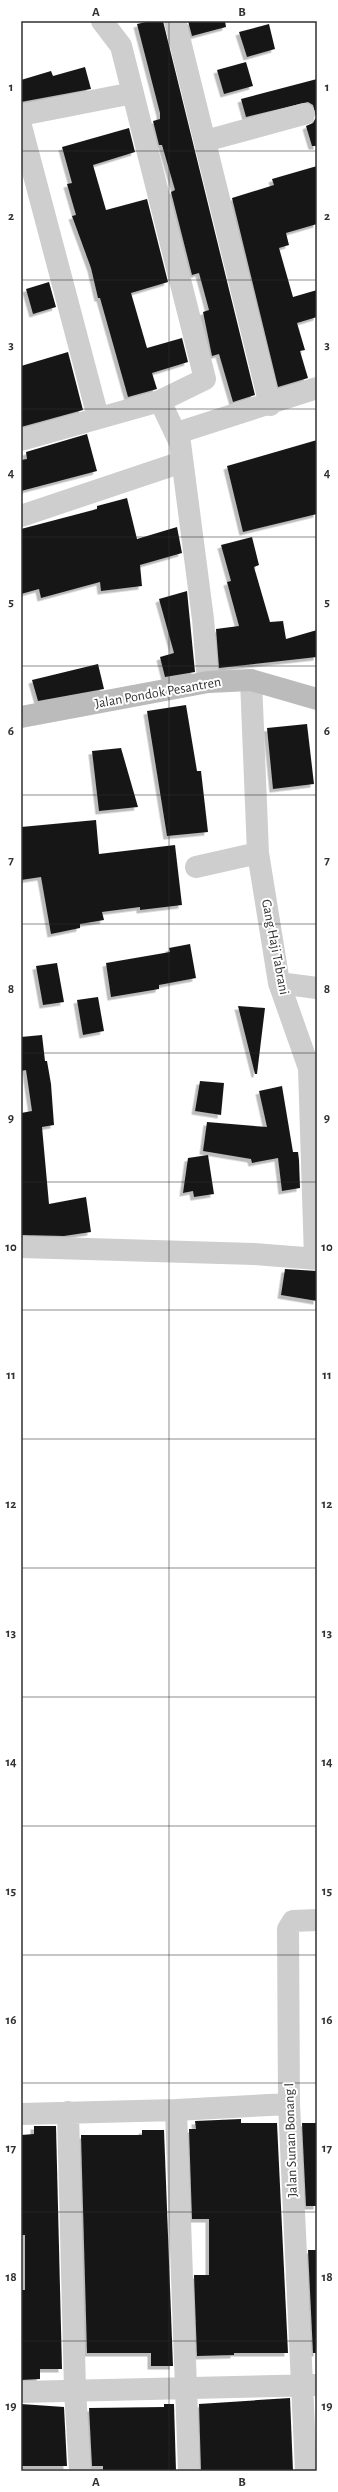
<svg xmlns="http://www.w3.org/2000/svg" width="338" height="2492" viewBox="0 0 338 2492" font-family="'Alegreya Sans',sans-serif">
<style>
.building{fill:#181818;filter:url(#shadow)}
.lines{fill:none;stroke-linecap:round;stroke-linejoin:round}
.street{stroke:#cecece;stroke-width:22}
.secondary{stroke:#bbb;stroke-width:22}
.grid{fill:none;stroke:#313131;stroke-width:1;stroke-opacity:0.55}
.labels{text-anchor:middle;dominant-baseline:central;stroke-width:4;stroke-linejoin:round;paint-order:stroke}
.street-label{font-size:14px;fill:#313131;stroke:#fff}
.neatline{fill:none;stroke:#313131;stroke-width:1.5}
.grid-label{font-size:13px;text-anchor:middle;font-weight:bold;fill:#313131}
</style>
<defs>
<filter id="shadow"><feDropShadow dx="-3.5" dy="3.5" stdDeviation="0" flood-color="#0004"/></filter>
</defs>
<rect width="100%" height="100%" fill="#fff"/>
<path class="building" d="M 150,21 L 163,21 L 255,395 L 233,402 L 219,354 L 212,356 L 203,312 L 209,310 L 199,273 L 192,275 L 171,192 L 175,190 L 162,145 L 159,145 L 153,121 L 160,119 L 160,113 L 137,24 Z
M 188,21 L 225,21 L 226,27 L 192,36 Z
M 269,24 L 275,49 L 247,57 L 239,32 Z
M 246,62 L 253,86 L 224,94 L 217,70 Z
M 85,67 L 91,89 L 21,102 L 21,80 L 51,71 L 53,76 Z
M 317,79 L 317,146 L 312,146 L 306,126 L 313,123 L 316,117 L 313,105 L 308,102 L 246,117 L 241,99 Z
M 129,128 L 135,152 L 93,165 L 106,210 L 147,199 L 168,282 L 131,293 L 147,348 L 182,338 L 188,362 L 152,373 L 157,389 L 128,397 L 100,298 L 98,298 L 91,268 L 72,216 L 76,215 L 67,184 L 72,183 L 62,147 Z
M 317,166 L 317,224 L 286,233 L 289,245 L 279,248 L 293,297 L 317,290 L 317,317 L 297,323 L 305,350 L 300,351 L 308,378 L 278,387 L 232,198 L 274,185 L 272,179 Z
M 49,282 L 56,307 L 33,314 L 26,289 Z
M 68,352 L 83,410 L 21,427 L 21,366 Z
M 87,434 L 97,471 L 21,491 L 21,460 L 27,459 L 26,452 Z
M 317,440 L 317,514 L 243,532 L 227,466 Z
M 127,498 L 137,539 L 177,527 L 182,553 L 140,565 L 142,586 L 101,591 L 100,582 L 41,598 L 39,589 L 21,594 L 21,529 L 97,509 L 97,506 Z
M 252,537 L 259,565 L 254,567 L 270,622 L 283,621 L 286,639 L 317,630 L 317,657 L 219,668 L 216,629 L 239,626 L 227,582 L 231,581 L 221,545 Z
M 187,591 L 195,672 L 165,677 L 160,657 L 174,653 L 159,599 Z
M 98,664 L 104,689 L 38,701 L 32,680 Z
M 186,705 L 197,771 L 201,771 L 208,832 L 167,836 L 147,711 Z
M 307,724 L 314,784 L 273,789 L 267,728 Z
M 121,748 L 138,807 L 99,811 L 92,751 Z
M 96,820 L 99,854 L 175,845 L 182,905 L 140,910 L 140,907 L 102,912 L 104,920 L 80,924 L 80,928 L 51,934 L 41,877 L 21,880 L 21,827 Z
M 190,944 L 196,978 L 159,985 L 159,989 L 111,997 L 106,963 L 170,952 L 169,948 Z
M 57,963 L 64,1002 L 43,1005 L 36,966 Z
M 98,997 L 104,1031 L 83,1035 L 77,1000 Z
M 238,1006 L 265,1008 L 257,1074 L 255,1074 Z
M 42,1035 L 45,1061 L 47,1061 L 51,1084 L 54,1125 L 42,1127 L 49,1204 L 86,1197 L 91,1232 L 64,1236 L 22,1235 L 21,1113 L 32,1111 L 26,1070 L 21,1071 L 21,1037 Z
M 200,1081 L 224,1083 L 221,1115 L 195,1111 Z
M 282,1086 L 293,1152 L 298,1152 L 299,1160 L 300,1188 L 282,1191 L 278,1158 L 252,1163 L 251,1159 L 203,1151 L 207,1122 L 267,1127 L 259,1091 Z
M 208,1155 L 214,1194 L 194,1197 L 193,1191 L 183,1193 L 188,1158 Z
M 285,1269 L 317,1271 L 317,1301 L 281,1295 Z
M 241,2119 L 241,2123 L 277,2123 L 288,2353 L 234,2353 L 234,2355 L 197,2356 L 194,2275 L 209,2275 L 209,2219 L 192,2219 L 189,2129 L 196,2129 L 195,2121 Z
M 302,2123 L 317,2123 L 317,2206 L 306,2206 Z
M 34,2126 L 56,2126 L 62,2369 L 40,2369 L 40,2379 L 21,2380 L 21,2290 L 25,2290 L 25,2235 L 21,2235 L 21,2135 L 34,2134 Z
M 142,2130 L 164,2130 L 173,2366 L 151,2366 L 151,2353 L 87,2353 L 81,2135 L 142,2135 Z
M 308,2250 L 317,2250 L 317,2353 L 313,2353 Z
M 290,2398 L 293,2471 L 201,2471 L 199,2404 Z
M 21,2404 L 64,2407 L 67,2466 L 21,2466 Z
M 164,2404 L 174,2404 L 176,2471 L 103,2471 L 103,2466 L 92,2466 L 89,2408 L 164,2407 Z"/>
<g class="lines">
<path class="street" d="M 102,21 L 121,46 L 205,379 L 160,401
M 175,21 L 270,405
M 21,115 L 133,93
M 21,126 L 98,417
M 205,141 L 304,114
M 177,433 L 317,388
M 21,440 L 160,401 L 180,443 L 203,619 L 208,682
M 21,516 L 182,462
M 251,680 L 258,853 L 279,983 L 309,1068 L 315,1258
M 196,867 L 258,853
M 279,983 L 317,988
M 21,1247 L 254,1254 L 317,1259
M 176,2110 L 189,2471
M 68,2112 L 75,2390 L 80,2471
M 21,2114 L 176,2110 L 289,2104
M 21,2392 L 317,2385
M 306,2471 L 289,2104 L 288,1929 L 293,1921 L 317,1920"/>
<path class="secondary" d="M 21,717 L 208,682 L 251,680 L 317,699"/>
</g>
<path class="grid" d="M 169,21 L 169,2471M 21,151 L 317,151M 21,280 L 317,280M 21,409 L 317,409M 21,537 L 317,537M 21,666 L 317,666M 21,795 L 317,795M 21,924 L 317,924M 21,1053 L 317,1053M 21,1182 L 317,1182M 21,1310 L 317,1310M 21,1439 L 317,1439M 21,1568 L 317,1568M 21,1697 L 317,1697M 21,1826 L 317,1826M 21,1955 L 317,1955M 21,2083 L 317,2083M 21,2212 L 317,2212M 21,2341 L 317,2341"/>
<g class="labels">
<g class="street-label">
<text transform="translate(158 693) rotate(-10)">Jalan Pondok Pesantren</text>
<text transform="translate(275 947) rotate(79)">Gang Haji Tabrani</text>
<text transform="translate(291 2140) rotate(-92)">Jalan Sunan Bonang I</text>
</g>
</g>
<rect width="338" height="2492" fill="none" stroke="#ffffff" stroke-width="44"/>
<rect x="22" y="22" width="294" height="2448" class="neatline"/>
<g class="grid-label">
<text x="96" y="16">A</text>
<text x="242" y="16">B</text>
<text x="11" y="91">1</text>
<text x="327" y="91">1</text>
<text x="11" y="220">2</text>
<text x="327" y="220">2</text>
<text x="11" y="349">3</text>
<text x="327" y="349">3</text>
<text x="11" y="477">4</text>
<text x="327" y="477">4</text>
<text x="11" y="606">5</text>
<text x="327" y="606">5</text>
<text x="11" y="735">6</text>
<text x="327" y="735">6</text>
<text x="11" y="864">7</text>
<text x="327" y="864">7</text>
<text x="11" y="993">8</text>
<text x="327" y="993">8</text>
<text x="11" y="1122">9</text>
<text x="327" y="1122">9</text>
<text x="11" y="1251">10</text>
<text x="327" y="1251">10</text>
<text x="11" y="1379">11</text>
<text x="327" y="1379">11</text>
<text x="11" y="1508">12</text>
<text x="327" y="1508">12</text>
<text x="11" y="1637">13</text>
<text x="327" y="1637">13</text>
<text x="11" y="1766">14</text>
<text x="327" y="1766">14</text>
<text x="11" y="1895">15</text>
<text x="327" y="1895">15</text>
<text x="11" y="2024">16</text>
<text x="327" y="2024">16</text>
<text x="11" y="2152">17</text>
<text x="327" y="2152">17</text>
<text x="11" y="2281">18</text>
<text x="327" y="2281">18</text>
<text x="11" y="2410">19</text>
<text x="327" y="2410">19</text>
<text x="96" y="2486">A</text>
<text x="242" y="2486">B</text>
</g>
</svg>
